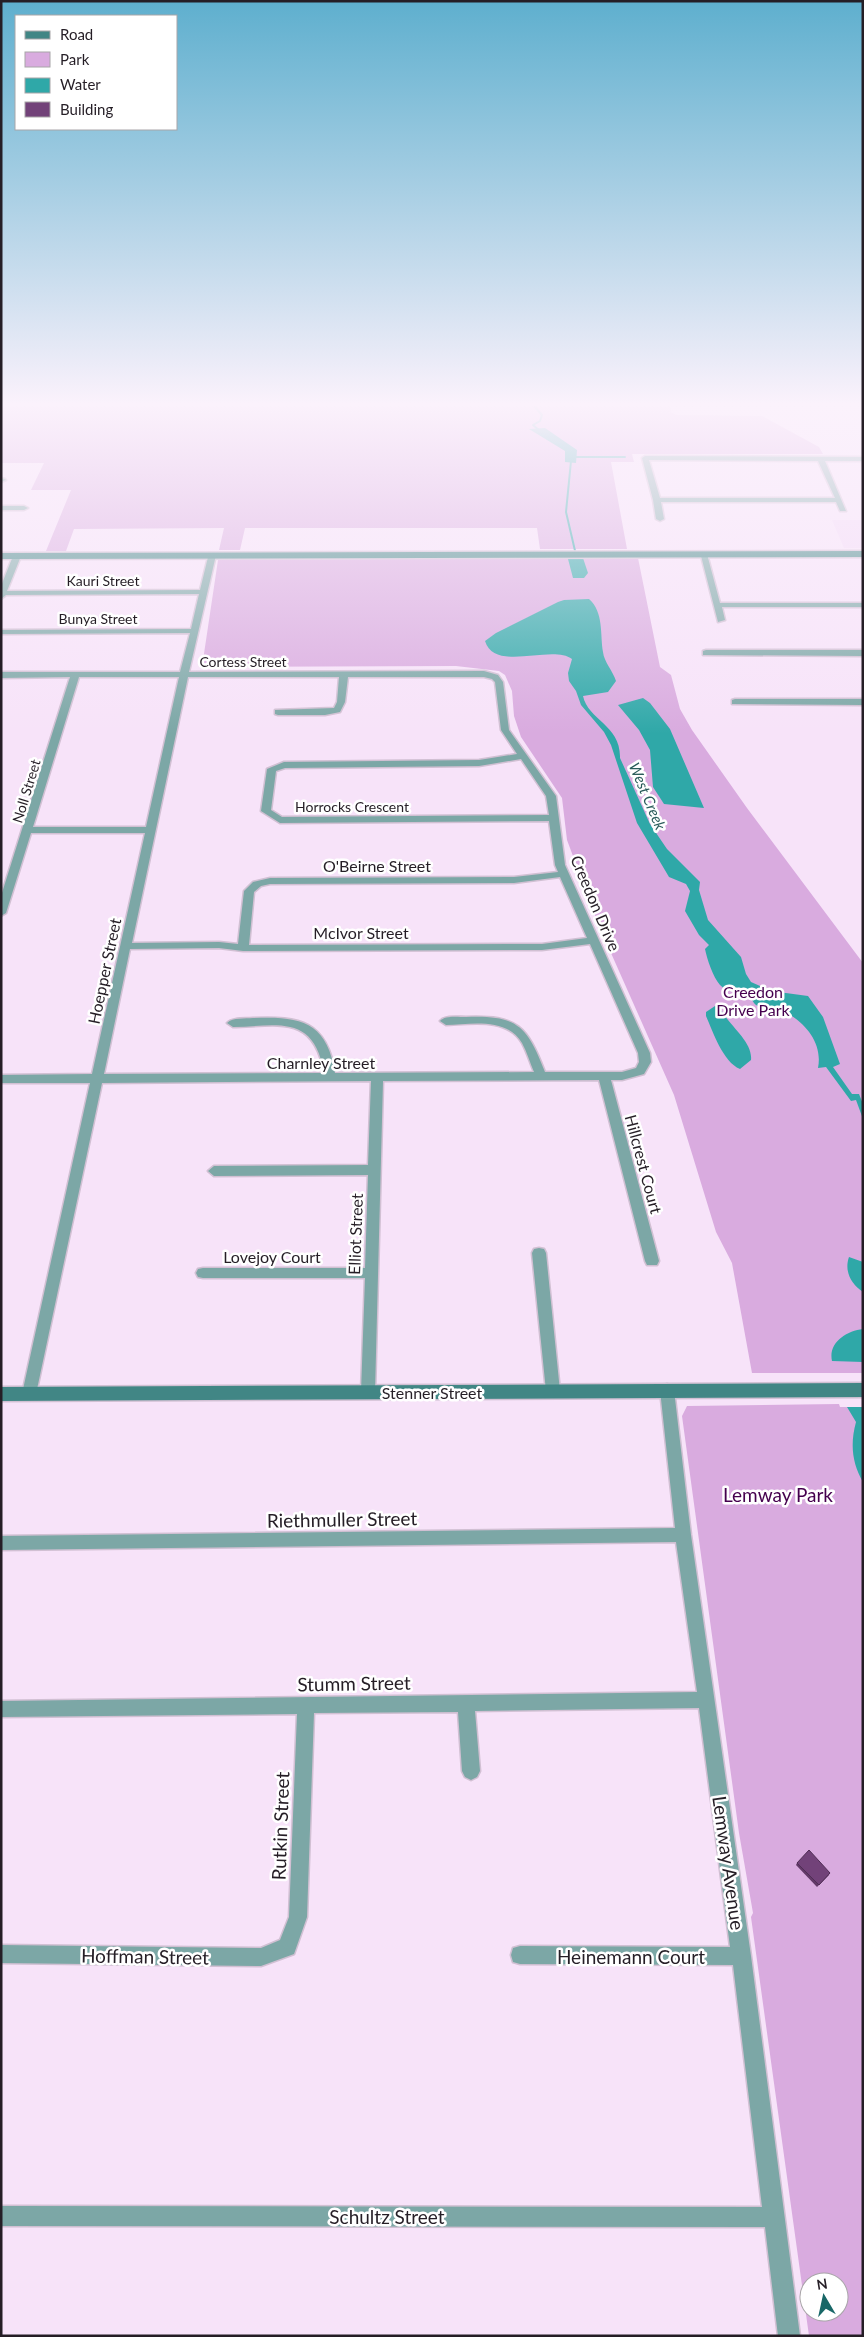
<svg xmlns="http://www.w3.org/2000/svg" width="864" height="2337" viewBox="0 0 864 2337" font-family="Lato,sans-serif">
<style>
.built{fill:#f2d9f6}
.green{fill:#d9abdf;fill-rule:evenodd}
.water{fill:#2fa8a8}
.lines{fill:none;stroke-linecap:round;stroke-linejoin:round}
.stream{stroke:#2fa8a8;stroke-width:2}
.street-casing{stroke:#d1c0d3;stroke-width:3}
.secondary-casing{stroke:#d1c0d3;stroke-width:3}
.street{fill:#7ca7a6;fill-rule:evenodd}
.secondary{fill:#418685;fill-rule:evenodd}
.wall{fill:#623968}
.building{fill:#724279;stroke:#502e55}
.labels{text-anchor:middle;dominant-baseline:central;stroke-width:5;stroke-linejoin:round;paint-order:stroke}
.far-street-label{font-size:14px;fill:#251e26;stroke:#fff}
.far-water-label{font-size:15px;font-style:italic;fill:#2b5c5b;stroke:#fff}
.street-label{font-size:16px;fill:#251e26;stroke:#fff}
.park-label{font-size:16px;fill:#45004e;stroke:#fff}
.near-park-label{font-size:19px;fill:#45004e;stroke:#fff}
.near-street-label{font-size:19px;fill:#251e26;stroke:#fff}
</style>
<rect width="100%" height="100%" fill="#f7e3f9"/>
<path class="built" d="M 832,520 L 863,520 L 863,548 L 844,548 Z"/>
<path class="green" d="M 1,407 L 670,407 L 672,413 L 677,415 L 762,416 L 819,447 L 823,454 L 632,454 L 634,462 L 611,462 L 627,549 L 540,549 L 537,528 L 245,528 L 240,550 L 219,550 L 224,528 L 74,529 L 66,551 L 46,551 L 71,490 L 31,490 L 44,463 L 1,463 Z
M 638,558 L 660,667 L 671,675 L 680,709 L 692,730 L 747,808 L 863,963 L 863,1373 L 752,1373 L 732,1263 L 716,1232 L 674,1095 L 599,926 L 567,840 L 562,798 L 521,737 L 514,716 L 512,691 L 505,675 L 499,671 L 456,666 L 202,667 L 218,560 Z
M 839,1404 L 840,1407 L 863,1407 L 863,2336 L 809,2336 L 751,1917 L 753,1913 L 739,1833 L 682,1416 L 687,1406 ZM 809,2282 L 839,2282 L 839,2312 L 809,2312 Z"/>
<path class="water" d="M 545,428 L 577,450 L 576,463 L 565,462 L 565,451 L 529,429 Z
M 571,557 L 583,558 L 588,573 L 584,578 L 573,578 L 568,559 Z
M 589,599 C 604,612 600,635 603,652 C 604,662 613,671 616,681 L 608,692 L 583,696 C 588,720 621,725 620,758 L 650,824 L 667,849 L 700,882 L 699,890 L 708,920 L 741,957 L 746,974 L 751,982 L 771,991 L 808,996 L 823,1017 L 840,1064 L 833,1067 L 852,1094 L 859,1094 L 863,1104 L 863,1119 L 856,1100 L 851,1101 L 826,1067 L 818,1068 C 824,1038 797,1014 771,1006 C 766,1005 762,1008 756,1005 C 753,1003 752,998 748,996 C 740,991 727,993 720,985 C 713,977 707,959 705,949 L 709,945 L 699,935 L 685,911 L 690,891 L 686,884 L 669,877 L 637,823 L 611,745 L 604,732 L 581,705 L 576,691 L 569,681 L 568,673 L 572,659 C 551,644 495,673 485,641 L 496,633 L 558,602 L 564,600 Z
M 643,698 L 650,703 L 670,729 L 704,808 L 664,804 L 653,787 L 650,750 L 639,730 L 618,705 Z
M 715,1006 L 720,1008 C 728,1025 753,1041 751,1060 L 740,1069 C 723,1062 713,1032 706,1016 L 706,1012 Z
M 849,1257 L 863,1262 L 863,1292 C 851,1284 844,1271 849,1257 Z
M 863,1329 L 863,1362 L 832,1361 C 828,1343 846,1331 863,1329 Z
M 847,1407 L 863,1407 L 863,1482 C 852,1463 850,1444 856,1422 Z"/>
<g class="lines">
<path class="stream" d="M 535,407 L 542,415 L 540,421 L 533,425 L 540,431
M 572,457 L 625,457
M 571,461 L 566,512 L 576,555"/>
<defs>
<path id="street" d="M 645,456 L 863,457 L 863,461 L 825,461 L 846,511 L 840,511 L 836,502 L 661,502 L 664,519 L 660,521 L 656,519 L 653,500 L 642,458 ZM 649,460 L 818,461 L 835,498 L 660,498 Z
M 1,478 L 5,479 L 6,480 L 1,482 Z
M 1,506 L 24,506 L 28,508 L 24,510 L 1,510 Z
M 700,552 L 707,554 L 720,603 L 863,603 L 863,607 L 722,607 L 725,620 L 718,622 Z
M 209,553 L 216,555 L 189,672 L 484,671 L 498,675 L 503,682 L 509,730 L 556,796 L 565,865 L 650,1053 L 651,1062 L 644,1074 L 622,1080 L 611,1080 L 659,1261 L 657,1265 L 647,1265 L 645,1261 L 599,1080 L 383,1081 L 375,1392 L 373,1396 L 368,1398 L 363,1396 L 361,1392 L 365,1278 L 203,1278 L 198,1277 L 196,1273 L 198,1269 L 203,1268 L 365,1268 L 368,1175 L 214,1176 L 208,1171 L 214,1166 L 368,1165 L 371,1081 L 102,1083 L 36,1394 L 34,1398 L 29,1400 L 24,1398 L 22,1394 L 90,1083 L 1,1083 L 1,1075 L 92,1074 L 145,833 L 31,833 L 6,913 L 1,916 L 1,896 L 70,677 L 1,678 L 1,672 L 180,672 L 190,633 L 1,634 L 1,630 L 191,629 L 199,594 L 6,595 L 1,599 L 1,586 L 13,556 L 17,554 L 21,556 L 7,591 L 200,590 ZM 79,677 L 179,677 L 146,827 L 33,827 ZM 188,677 L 339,677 L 337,702 L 334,708 L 275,710 L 275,714 L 278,715 L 325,715 L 340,712 L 345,702 L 348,677 L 484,677 L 492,679 L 495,682 L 501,730 L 517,754 L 479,760 L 284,762 L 267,769 L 261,811 L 280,823 L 549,821 L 555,865 L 558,872 L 514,877 L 270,878 L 253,882 L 244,891 L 238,944 L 219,942 L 132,943 ZM 521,759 L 546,796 L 549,815 L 282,817 L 271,810 L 276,771 L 285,768 L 479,766 ZM 560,877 L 587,938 L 542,944 L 249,945 L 254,892 L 261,886 L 270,884 L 514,883 ZM 590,944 L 638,1053 L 639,1062 L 636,1068 L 622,1072 L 545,1072 C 527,1026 518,1015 466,1017 C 458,1017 445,1015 440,1021 L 446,1025 C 471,1024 507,1017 522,1043 C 527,1052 530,1063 534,1072 L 335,1073 C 327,1021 300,1016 253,1018 C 245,1019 233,1017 227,1023 L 233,1027 C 279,1026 314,1014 324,1073 L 104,1074 L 130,949 L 219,948 L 243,951 L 542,950 Z
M 706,650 L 863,650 L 863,656 L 703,655 L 703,651 Z
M 735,699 L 863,699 L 863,705 L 732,704 L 732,700 Z
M 539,1248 L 544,1249 L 546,1253 L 560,1391 L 558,1395 L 553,1397 L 548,1395 L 546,1391 L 532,1253 L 534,1249 Z
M 667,1384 L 672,1386 L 674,1390 L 691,1535 L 751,1956 L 800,2336 L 778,2336 L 765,2227 L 1,2226 L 1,2206 L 762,2207 L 733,1965 L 520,1964 L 513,1962 L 511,1955 L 513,1948 L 520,1946 L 730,1947 L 699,1708 L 475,1711 L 480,1771 L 477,1777 L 471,1780 L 465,1777 L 462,1771 L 458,1712 L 314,1713 L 307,1917 L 294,1954 L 261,1966 L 1,1963 L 1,1945 L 261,1948 L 280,1940 L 289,1917 L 297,1714 L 1,1717 L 1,1701 L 697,1692 L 676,1542 L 1,1550 L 1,1536 L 675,1528 L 660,1390 L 662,1386 Z"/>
<path id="secondary" d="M 863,551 L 863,557 L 1,559 L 1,553 Z
M 863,1383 L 863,1397 L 1,1401 L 1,1387 Z"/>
</defs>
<use href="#street" class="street-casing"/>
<use href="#secondary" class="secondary-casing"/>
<use href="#street" class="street"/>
<use href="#secondary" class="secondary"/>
</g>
<path class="wall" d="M 797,1863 L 829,1875 L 817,1887 L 796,1865 Z"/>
<path class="building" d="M 809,1850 L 830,1873 L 819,1885 L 797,1863 Z"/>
<linearGradient id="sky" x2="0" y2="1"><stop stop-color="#5eafce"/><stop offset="0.55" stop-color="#fbf2fc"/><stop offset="1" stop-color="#fbf2fc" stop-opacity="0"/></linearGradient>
<rect width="864" height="734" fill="url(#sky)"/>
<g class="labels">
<g class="far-street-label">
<text x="103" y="580">Kauri Street</text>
<text x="98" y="618">Bunya Street</text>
<text x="243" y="661">Cortess Street</text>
<text transform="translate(26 791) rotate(-73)">Noll Street</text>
<text x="352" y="806">Horrocks Crescent</text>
</g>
<g class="far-water-label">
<text transform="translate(648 796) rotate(67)">West Creek</text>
</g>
<g class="street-label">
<text x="377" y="865">O'Beirne Street</text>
<text transform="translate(596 903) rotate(67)">Creedon Drive</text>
<text x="361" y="932">McIvor Street</text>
<text transform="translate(104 971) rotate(-78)">Hoepper Street</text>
<text x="321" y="1062">Charnley Street</text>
<text transform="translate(644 1164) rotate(75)">Hillcrest Court</text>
<text transform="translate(355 1234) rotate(-88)">Elliot Street</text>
<text x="272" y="1256">Lovejoy Court</text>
<text x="432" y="1392">Stenner Street</text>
</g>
<g class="park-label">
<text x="753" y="991">Creedon<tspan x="753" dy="18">Drive Park</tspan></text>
</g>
<g class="near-park-label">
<text x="778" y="1494">Lemway Park</text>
</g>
<g class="near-street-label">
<text transform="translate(342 1519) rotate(-1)">Riethmuller Street</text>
<text transform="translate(354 1683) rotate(-1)">Stumm Street</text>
<text transform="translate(280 1826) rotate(-88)">Rutkin Street</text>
<text transform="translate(729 1863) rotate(82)">Lemway Avenue</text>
<text transform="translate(145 1956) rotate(1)">Hoffman Street</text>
<text x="631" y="1956">Heinemann Court</text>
<text x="387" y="2216">Schultz Street</text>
</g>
</g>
<rect width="864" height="2337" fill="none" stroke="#251e26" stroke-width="5"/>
<rect x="15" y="15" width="162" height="115" fill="#ffffff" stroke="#a8a5a8"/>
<rect x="25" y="31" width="25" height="8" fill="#418685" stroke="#a8a5a8"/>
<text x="60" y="40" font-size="15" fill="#251e26">Road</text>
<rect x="25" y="52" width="25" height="15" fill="#d9abdf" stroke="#a8a5a8"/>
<text x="60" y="65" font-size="15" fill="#251e26">Park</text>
<rect x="25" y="78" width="25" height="15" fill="#2fa8a8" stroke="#a8a5a8"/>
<text x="60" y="90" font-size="15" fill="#251e26">Water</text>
<rect x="25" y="102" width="25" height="15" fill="#724279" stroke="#a8a5a8"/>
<text x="60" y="115" font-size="15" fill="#251e26">Building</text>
<g transform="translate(824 2297) rotate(351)"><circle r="24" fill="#ffffff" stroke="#a8a5a8"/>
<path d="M0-4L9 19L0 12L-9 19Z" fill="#186767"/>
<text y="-8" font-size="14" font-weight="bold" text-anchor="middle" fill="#251e26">N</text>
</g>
</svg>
